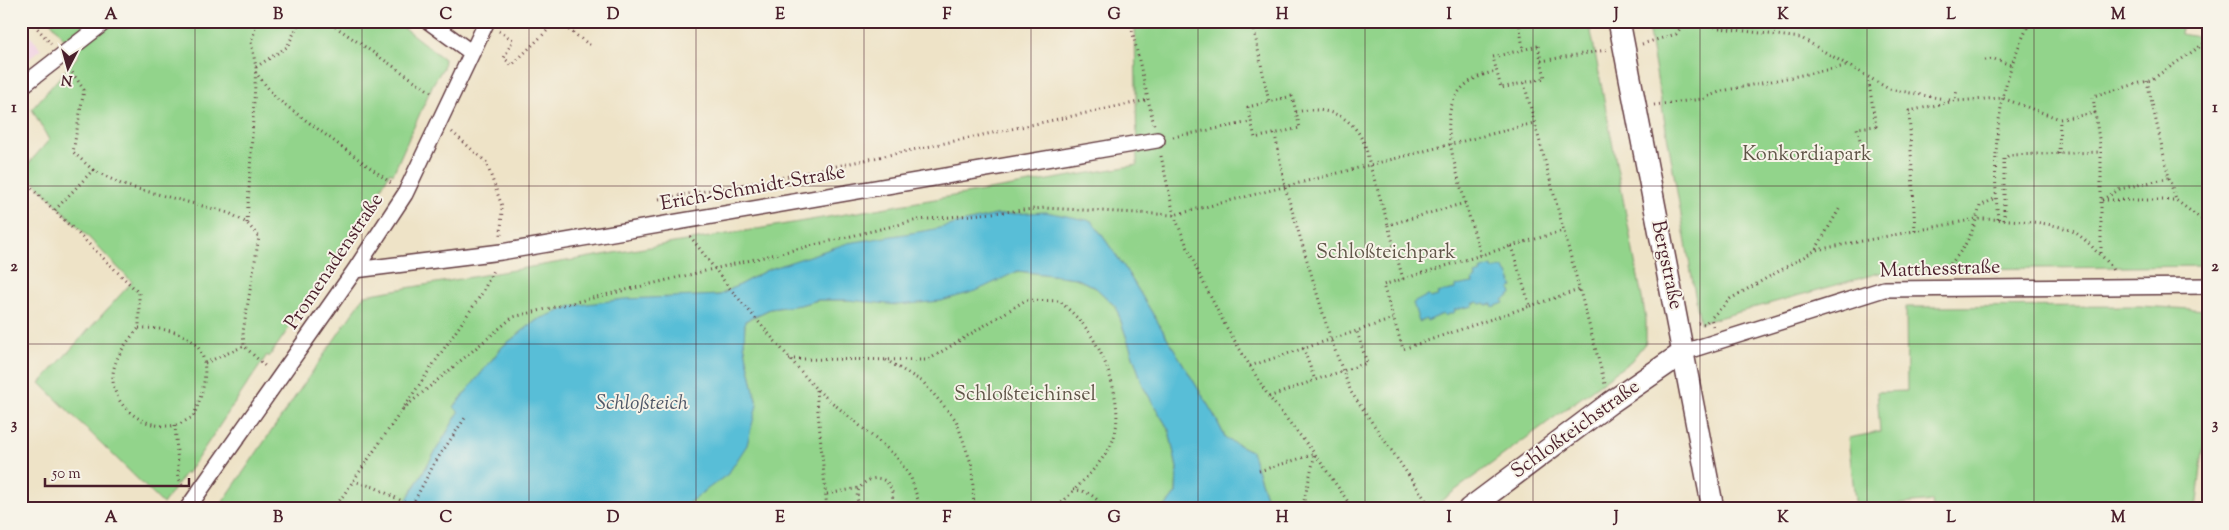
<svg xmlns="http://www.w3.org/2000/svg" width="2229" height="530" viewBox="0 0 2229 530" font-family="'Sorts Mill Goudy',serif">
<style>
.built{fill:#f1d0e3}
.green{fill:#92d48b;stroke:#6e7a5b}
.water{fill:#59bed7;stroke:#526e81}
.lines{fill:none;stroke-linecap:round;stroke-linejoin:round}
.street-casing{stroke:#633c42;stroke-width:18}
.secondary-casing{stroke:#633c42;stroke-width:24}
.path{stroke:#633c42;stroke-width:3;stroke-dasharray:1 4;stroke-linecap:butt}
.street{stroke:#fff;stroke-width:15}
.secondary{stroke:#fff;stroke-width:21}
.grid{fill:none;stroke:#4a1f2b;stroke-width:1;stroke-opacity:0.55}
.labels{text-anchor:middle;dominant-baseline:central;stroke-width:4;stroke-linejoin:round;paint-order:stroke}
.park-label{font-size:20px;fill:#605548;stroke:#f7f3e8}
.street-label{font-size:20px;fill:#4a1f2b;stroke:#f7f3e8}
.water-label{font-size:21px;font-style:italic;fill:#4f5767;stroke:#f7f3e8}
.neatline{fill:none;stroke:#4a1f2b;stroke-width:2}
.grid-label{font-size:16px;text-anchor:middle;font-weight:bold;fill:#4a1f2b}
</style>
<rect width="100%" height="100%" fill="#f7f3e8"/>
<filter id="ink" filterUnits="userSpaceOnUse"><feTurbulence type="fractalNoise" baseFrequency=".02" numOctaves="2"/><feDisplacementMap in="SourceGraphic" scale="10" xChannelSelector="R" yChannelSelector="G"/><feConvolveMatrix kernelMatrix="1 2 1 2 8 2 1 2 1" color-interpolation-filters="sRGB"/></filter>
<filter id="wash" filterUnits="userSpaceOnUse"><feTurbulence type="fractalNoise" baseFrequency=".0096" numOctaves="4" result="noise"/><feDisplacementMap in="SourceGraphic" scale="20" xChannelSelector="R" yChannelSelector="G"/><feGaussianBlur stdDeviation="1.12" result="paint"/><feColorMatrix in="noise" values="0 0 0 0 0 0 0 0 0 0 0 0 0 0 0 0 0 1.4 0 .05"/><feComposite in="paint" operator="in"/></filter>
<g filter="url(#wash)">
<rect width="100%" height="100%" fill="#eee3c7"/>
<path class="built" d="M 21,24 L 41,49 L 21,66 Z"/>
<path class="green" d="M 50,21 L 395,21 L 444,59 L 443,68 L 433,84 L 393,174 L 390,172 L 365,218 L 269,357 L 267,355 L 187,474 L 185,473 L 163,504 L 40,383 L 132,282 L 23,170 L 49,140 L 32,109 L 78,56 Z
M 1135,21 L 1589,21 L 1646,319 L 1646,342 L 1631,361 L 1430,509 L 1270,509 L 1251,451 L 1226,439 L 1214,415 L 1125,268 L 1092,221 L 996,215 L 767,270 L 720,295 L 692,297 L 537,320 L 503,346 L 454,407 L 459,412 L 401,509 L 218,509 L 365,295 L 1137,165 Z
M 1647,21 L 2168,21 L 2182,25 L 2181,34 L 2204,38 L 2208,44 L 2208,266 L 1960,269 L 1879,273 L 1700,323 Z
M 1018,271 L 1076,278 L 1096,288 L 1116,307 L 1144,388 L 1169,430 L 1177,468 L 1176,493 L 1163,509 L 680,509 L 693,499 L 757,405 L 744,344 L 745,321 L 770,309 L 800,305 L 818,300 L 848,300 L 1000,278 Z
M 2140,306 L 2208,310 L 2208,410 L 2196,509 L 1933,509 L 1932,501 L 1856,509 L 1848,438 L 1880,432 L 1877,392 L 1907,391 L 1906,307 Z"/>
<path class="water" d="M 1046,212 L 1092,221 L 1125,268 L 1214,415 L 1226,439 L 1251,451 L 1270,509 L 1163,509 L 1176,493 L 1177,468 L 1169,430 L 1144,388 L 1116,307 L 1096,288 L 1076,278 L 1018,271 L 976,291 L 941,301 L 898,305 L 848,300 L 818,300 L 800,305 L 770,309 L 745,321 L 744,344 L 757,405 L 747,445 L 728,474 L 680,509 L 401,509 L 459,412 L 454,407 L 503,346 L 537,320 L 572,306 L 625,299 L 720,295 L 767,270 L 848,243 L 930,230 L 996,215 Z
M 1492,266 L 1493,269 L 1504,268 L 1506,273 L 1508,273 L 1513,287 L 1510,289 L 1512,294 L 1503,300 L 1504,303 L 1493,307 L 1492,304 L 1486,305 L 1485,303 L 1480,304 L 1478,302 L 1472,304 L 1473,306 L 1454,310 L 1455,312 L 1444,316 L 1443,314 L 1427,321 L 1426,319 L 1419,322 L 1413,303 L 1428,295 L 1430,298 L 1438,296 L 1437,293 L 1455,289 L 1455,286 L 1473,283 L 1472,280 L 1476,278 L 1475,275 L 1481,273 L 1480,270 Z"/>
</g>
<g filter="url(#ink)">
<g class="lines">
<defs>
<path id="street" d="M 428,21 L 472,53
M 21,87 L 106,21
M 355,270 L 501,252 L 1157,140
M 1684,352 L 1884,289 L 2208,286
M 187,509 L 355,270 L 405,194 L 487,21"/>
<path id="secondary" d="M 1619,21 L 1713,509
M 1469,509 L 1610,403 L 1684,352"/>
</defs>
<use href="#street" class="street-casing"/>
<use href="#secondary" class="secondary-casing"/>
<path class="path" d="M 31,21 L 51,44
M 327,21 L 434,94
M 1130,21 L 1154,125
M 1252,21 L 1269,102
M 1519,21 L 1523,49
M 1690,21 L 1720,28 L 1801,38 L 1889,89 L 1955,101 L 2002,98 L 2060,119 L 2095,113 L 2101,152 L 2101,256
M 499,31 L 513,40 L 504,58 L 512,65 L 557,21 L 591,46
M 1642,44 L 1676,34 L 1686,21
M 1538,46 L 1545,78 L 1501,88 L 1493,57 Z
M 1985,60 L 1994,59 L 2011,65
M 1541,61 L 1606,50
M 256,67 L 287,47 L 300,21
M 255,72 L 277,99 L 391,183
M 1524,83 L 1605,384
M 1292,96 L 1300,128 L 1255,138 L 1248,107 Z
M 1654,105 L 1702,99 L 1722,91 L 1846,66
M 1296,112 C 1322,106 1349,113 1362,139 C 1367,148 1368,159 1371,169 C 1377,188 1383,206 1388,225
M 2095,113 L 2093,96 L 2151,80 L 2208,41
M 452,132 L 486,162 L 502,206 L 501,235
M 1275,134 L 1285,187 L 1331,340 L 1351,392 L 1432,509
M 1173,137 L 1251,122
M 1861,144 L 1857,128 L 1876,126 L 1868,78
M 2059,154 L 2060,119
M 1161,156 L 1174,215 L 1197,270 L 1225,325 L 1269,397 L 1315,454 L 1353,509
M 93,170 L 123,185 L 229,213 L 247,223 L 259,237 L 243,332 L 244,346
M 21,178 L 139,293 L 139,328
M 2169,178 L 2176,200
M 659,199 L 780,178 L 1148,100
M 2102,200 L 2120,189 L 2169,178 L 2147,81
M 2102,200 L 2176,200 L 2208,224
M 1465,203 C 1453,153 1423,87 1497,71
M 55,210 L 93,170 L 73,152 L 84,90 L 70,69
M 1998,219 C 1991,151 1998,81 2031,21
M 2004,220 L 2004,159 L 2009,155 L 2101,152
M 247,223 L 256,67 L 251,42 L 258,21
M 1915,231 L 1909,111 L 1955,101 L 1957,89
M 690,236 L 727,285 L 816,389 L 896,456 L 911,478 L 921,509
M 1511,246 L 1530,306 L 1403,349 L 1383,285 Z
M 1511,246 L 1563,231
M 1816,249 L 1841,206
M 1943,271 C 1965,250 1972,236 1980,206 L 1996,198
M 1403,279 L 1388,225 L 1465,203 L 1481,255
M 1530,306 L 1579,290
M 1698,323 L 1705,324 L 1710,318
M 1713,326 L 1711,318 L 1730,299 L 1816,250 L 1976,219 C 2000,219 2056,221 2076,233 C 2083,238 2090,244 2096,251 C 2103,257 2110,263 2113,271
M 139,328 C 205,327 218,360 193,417 C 188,419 181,424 176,425 C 149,431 115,410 113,381 C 111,361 127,341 139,328 Z
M 1303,348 L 1315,380 L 1367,363 L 1357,332
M 789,359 L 928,360 L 1026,300 L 1060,301 C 1067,308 1075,315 1082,323 C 1105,350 1128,411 1111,445 C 1097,470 1075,488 1056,509
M 886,360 L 923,382 L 956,420 L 972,466 L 974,509
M 205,363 L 244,346 L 267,368
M 1250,366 L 1393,319
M 816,390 L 827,509
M 1269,397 L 1315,380
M 403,409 L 513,317 L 918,220 L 1045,208 L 1174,215 L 1534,123
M 175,425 L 179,479 L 183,486
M 1259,471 L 1315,454 L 1302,509
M 353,481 L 374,487 L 412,506
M 1073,490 C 1087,490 1097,497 1104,509
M 827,494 L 859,488
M 334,509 L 483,292 L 493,270
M 410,509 L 434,464 L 465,418
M 863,509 C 842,488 884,462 892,492 C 894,499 891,504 886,509"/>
<use href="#street" class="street"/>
<use href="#secondary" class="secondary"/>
</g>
</g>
<path class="grid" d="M 195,21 L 195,509M 362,21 L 362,509M 529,21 L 529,509M 696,21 L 696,509M 864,21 L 864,509M 1031,21 L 1031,509M 1198,21 L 1198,509M 1365,21 L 1365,509M 1533,21 L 1533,509M 1700,21 L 1700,509M 1867,21 L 1867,509M 2034,21 L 2034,509M 21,186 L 2208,186M 21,344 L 2208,344"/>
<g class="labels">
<g class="park-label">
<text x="1807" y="155">Konkordiapark</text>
<text x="1386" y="253">Schloßteichpark</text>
<text x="1025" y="395">Schloßteichinsel</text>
</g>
<g class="street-label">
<text transform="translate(753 189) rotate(-10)">Erich-Schmidt-Straße</text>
<text transform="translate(335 262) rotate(-56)">Promenadenstraße</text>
<text transform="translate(1666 265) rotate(78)">Bergstraße</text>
<text transform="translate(1940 270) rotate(-2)">Matthesstraße</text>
<text transform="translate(1576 430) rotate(-36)">Schloßteichstraße</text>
</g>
<g class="water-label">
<text x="642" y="404">Schloßteich</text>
</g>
</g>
<rect width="2229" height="530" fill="none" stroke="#f7f3e8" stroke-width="55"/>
<g transform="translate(68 68) rotate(186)" stroke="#f7f3e8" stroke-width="4" paint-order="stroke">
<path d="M0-4L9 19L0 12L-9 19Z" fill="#4a1f2b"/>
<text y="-8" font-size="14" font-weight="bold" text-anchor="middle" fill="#4a1f2b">N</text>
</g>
<path d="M45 478v8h144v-8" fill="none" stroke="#4a1f2b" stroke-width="2.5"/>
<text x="52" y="478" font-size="15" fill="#4a1f2b" stroke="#f7f3e8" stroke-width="4" paint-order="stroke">50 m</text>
<rect x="28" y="28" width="2174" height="474" class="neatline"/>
<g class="grid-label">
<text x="111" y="19">A</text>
<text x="278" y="19">B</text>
<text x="446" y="19">C</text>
<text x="613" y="19">D</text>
<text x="780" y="19">E</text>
<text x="947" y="19">F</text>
<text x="1114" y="19">G</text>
<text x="1282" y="19">H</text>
<text x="1449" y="19">I</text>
<text x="1616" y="19">J</text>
<text x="1783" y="19">K</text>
<text x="1951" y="19">L</text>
<text x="2118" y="19">M</text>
<text x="14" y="112">1</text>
<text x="2215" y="112">1</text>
<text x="14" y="271">2</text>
<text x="2215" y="271">2</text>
<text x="14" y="429">3</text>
<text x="2215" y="429">3</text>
<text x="111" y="522">A</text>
<text x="278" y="522">B</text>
<text x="446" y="522">C</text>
<text x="613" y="522">D</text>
<text x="780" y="522">E</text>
<text x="947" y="522">F</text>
<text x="1114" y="522">G</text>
<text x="1282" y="522">H</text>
<text x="1449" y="522">I</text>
<text x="1616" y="522">J</text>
<text x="1783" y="522">K</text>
<text x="1951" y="522">L</text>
<text x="2118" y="522">M</text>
</g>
</svg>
